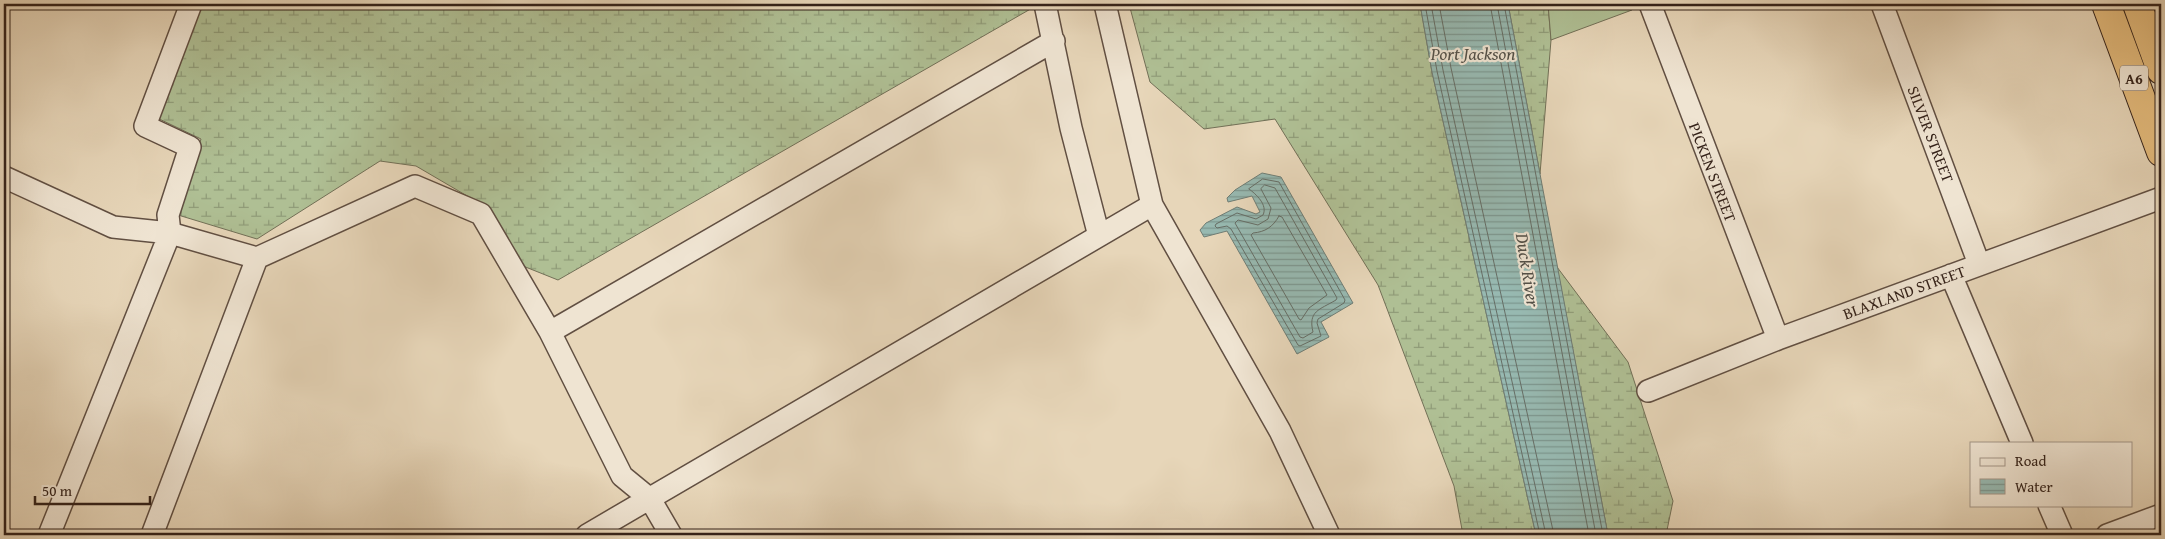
<svg xmlns="http://www.w3.org/2000/svg" width="2165" height="539" viewBox="0 0 2165 539" font-family="'Gentium Book Plus',serif">
<style>
.wetland{fill:url(#wetland-marsh);stroke:#727057}
.park{fill:#afbf94;stroke:#727057}
.water{fill:url(#water-rules);stroke:#6f7d75}
.lines{fill:none;stroke-linecap:round;stroke-linejoin:round}
.shore{stroke:#666e66;stroke-width:1}
.minor-casing{stroke:#614f42;stroke-width:24}
.highway-casing{stroke:#34221a;stroke-width:30}
.minor{stroke:#efe4d2;stroke-width:21}
.highway{stroke:#e4bb7c;stroke-width:28}
.labels{text-anchor:middle;dominant-baseline:central;stroke-width:4.5;stroke-linejoin:round;paint-order:stroke}
.shield{fill:#efe4d2;stroke:#6c5c51;stroke-width:1}
.shield-label{font-size:15px;font-weight:bold;fill:#34221a}
.street-label{font-size:16px;fill:#34221a;stroke:#efe4d2}
.water-label{font-size:18px;font-style:italic;fill:#524f47;stroke:#efe4d2}
</style>
<defs>
<pattern id="wetland-marsh" width="20" height="14" patternUnits="userSpaceOnUse" patternTransform="scale(1.25)"><rect width="20" height="14" fill="#afbf94"/><path d="M1 5h8M5 5V1M11 12h8M15 12V8" fill="none" stroke="#8f9b78"/></pattern>
<pattern id="water-rules" width="6" height="5" patternUnits="userSpaceOnUse" patternTransform="scale(1.25)"><rect width="6" height="5" fill="#97b9b1"/><path d="M0 2.5h6" fill="none" stroke="#7c968f"/></pattern>
</defs>
<rect width="100%" height="100%" fill="#e7d6b9"/>
<filter id="stains"><feTurbulence type="fractalNoise" baseFrequency=".004" numOctaves="4"/><feColorMatrix values="0 0 0 0 .2 0 0 0 0 .09 0 0 0 0 .02 0 0 0 .5 -.17"/></filter>
<radialGradient id="worn" r=".72"><stop offset=".6" stop-color="#630" stop-opacity="0"/><stop offset="1" stop-color="#630" stop-opacity=".3"/></radialGradient>
<path class="wetland" d="M 198,4 L 1033,4 L 1034,7 L 558,280 L 523,266 L 486,207 L 416,166 L 380,161 L 257,239 L 178,215 L 201,139 L 151,115 Z
M 1129,4 L 1420,4 L 1432,72 L 1536,535 L 1463,535 L 1454,486 L 1378,285 L 1275,119 L 1204,129 L 1150,82 Z
M 1508,4 L 1548,4 L 1551,40 L 1540,174 Z
M 1557,267 L 1628,362 L 1673,501 L 1666,535 L 1608,535 Z"/>
<path class="park" d="M 1548,4 L 1630,4 L 1632,10 L 1551,40 Z"/>
<path class="water" d="M 1420,4 L 1508,4 L 1608,535 L 1536,535 L 1432,72 Z
M 1262,173 L 1281,177 L 1353,303 L 1321,322 L 1329,337 L 1297,354 L 1227,231 L 1204,237 L 1200,230 L 1206,223 L 1237,207 L 1256,214 L 1260,212 L 1252,196 L 1228,202 L 1227,198 L 1235,190 Z"/>
<g class="lines">
<path class="shore" d="M 1425,4 L 1437,71 L 1540,535
M 1431,4 L 1443,70 L 1546,535
M 1439,4 L 1451,68 L 1554,535
M 1490,4 L 1589,535
M 1497,4 L 1596,535
M 1504,4 L 1603,535
M 1263,179 L 1279,182 L 1345,300 L 1344,303 L 1318,319 L 1317,323 L 1321,336 L 1300,346 L 1298,345 L 1231,229 L 1227,226 L 1217,228 L 1215,226 L 1216,224 L 1237,213 L 1256,219 L 1263,215 C 1268,205 1256,194 1249,189 Z
M 1265,185 L 1275,188 L 1337,298 L 1336,300 C 1319,310 1308,311 1313,332 L 1303,338 L 1300,337 L 1235,223 L 1238,220 L 1258,225 L 1268,219 L 1271,208 L 1261,189 Z
M 1279,216 L 1282,217 L 1327,295 L 1309,308 L 1301,320 L 1299,319 L 1251,235 L 1253,233 C 1265,232 1273,227 1279,216 Z"/>
<defs>
<path id="minor" d="M 1045,4 L 1071,128 L 1099,236
M 1105,4 L 1152,205 L 1280,431 L 1329,535
M 1650,4 L 1778,339
M 1882,4 L 1979,264
M 4,177 L 113,227 L 170,233 L 257,258 L 415,186 L 481,214 L 550,332 L 622,476 L 650,499 L 671,535
M 1951,275 L 2022,443
M 550,332 L 1054,41
M 1648,391 L 1778,339 L 2161,198
M 2049,505 L 2062,535
M 49,535 L 170,233 L 168,215 L 190,147 L 145,126 L 191,4
M 152,535 L 257,258
M 587,535 L 1152,205
M 2107,535 L 2161,515"/>
<path id="highway" d="M 2106,4 L 2161,152
M 2137,4 L 2161,70"/>
</defs>
<use href="#minor" class="minor-casing"/>
<use href="#highway" class="highway-casing"/>
<use href="#minor" class="minor"/>
<use href="#highway" class="highway"/>
</g>
<g class="labels">
<rect class="shield" x="2120" y="65.5" width="28" height="25" rx="4"/>
<g class="shield-label">
<text x="2134" y="78">A6</text>
</g>
<g class="street-label">
<text transform="translate(1931 134) rotate(69)">SILVER STREET</text>
<text transform="translate(1713 172) rotate(69)">PICKEN STREET</text>
<text transform="translate(1904 292) rotate(-20)">BLAXLAND STREET</text>
</g>
<g class="water-label">
<text x="1473" y="53">Port Jackson</text>
<text transform="translate(1528 270) rotate(81)">Duck River</text>
</g>
</g>
<rect width="2165" height="539" fill="none" stroke="#e7d6b9" stroke-width="20"/>
<rect x="5" y="5" width="2155" height="529" fill="none" stroke="#34221a" stroke-width="2.5"/>
<rect x="10" y="10" width="2145" height="519" fill="none" stroke="#34221a"/>
<rect x="1970" y="442" width="162" height="65" fill="#efe4d2" stroke="#a49688"/>
<rect x="1980" y="458" width="25" height="8" fill="#efe4d2" stroke="#a49688"/>
<text x="2015" y="466" font-size="15" fill="#34221a">Road</text>
<rect x="1980" y="479" width="25" height="15" fill="url(#water-rules)" stroke="#a49688"/>
<text x="2015" y="492" font-size="15" fill="#34221a">Water</text>
<path d="M35 496v8h115v-8" fill="none" stroke="#34221a" stroke-width="2.5"/>
<text x="42" y="496" font-size="15" fill="#34221a" stroke="#efe4d2" stroke-width="4" paint-order="stroke">50 m</text>
<rect width="100%" height="100%" filter="url(#stains)"/>
<rect width="100%" height="100%" fill="url(#worn)"/>
</svg>
